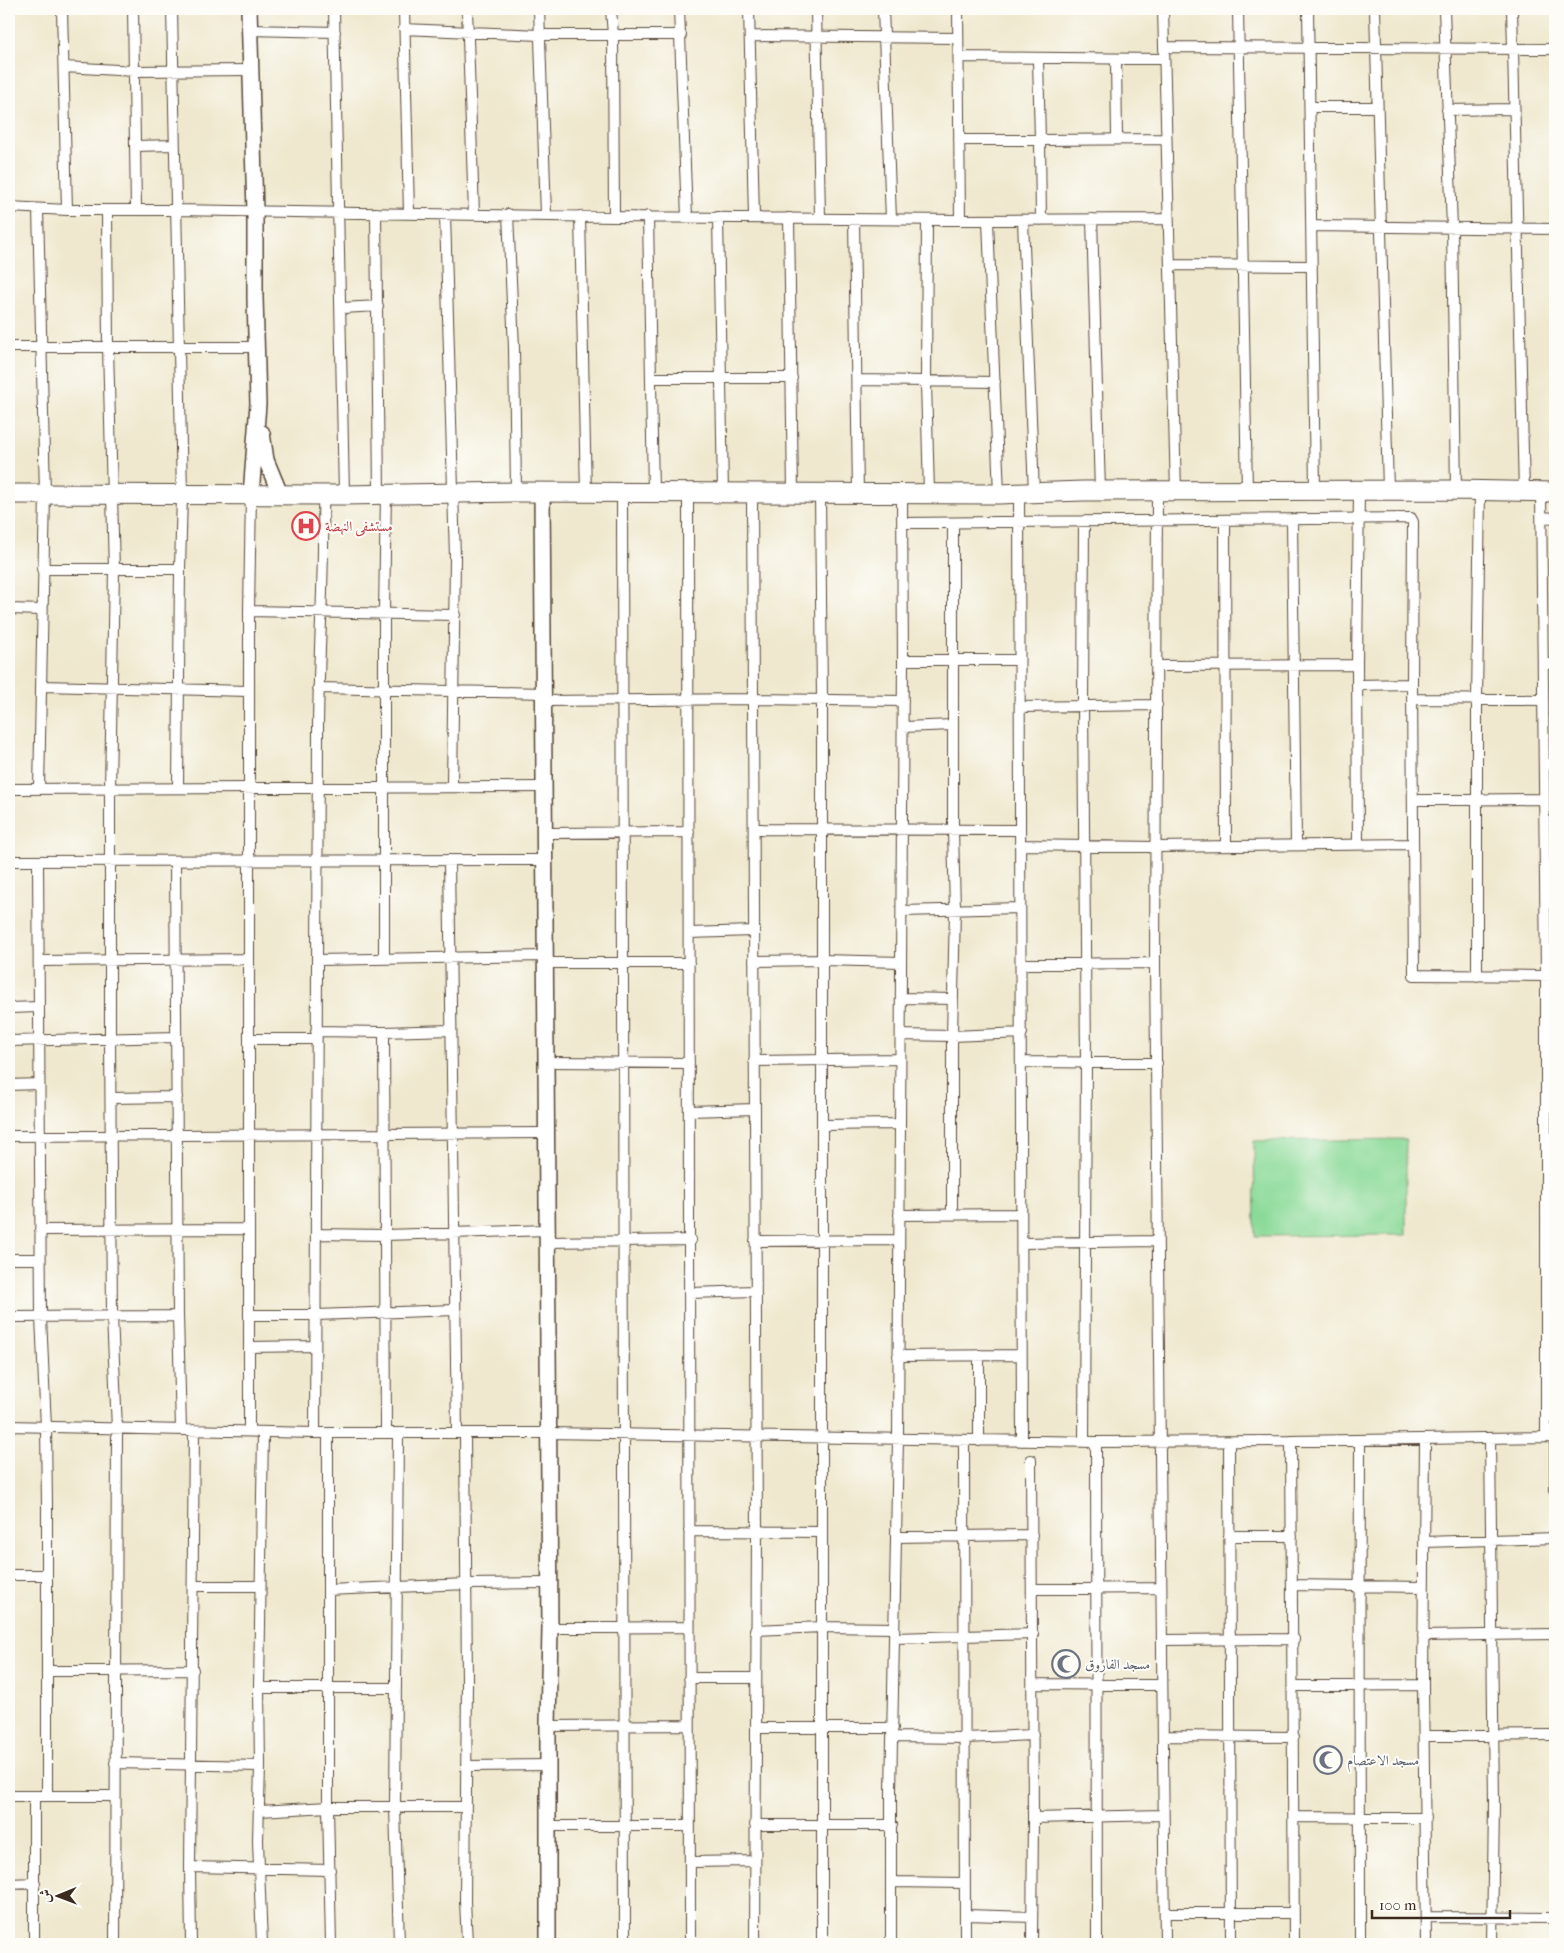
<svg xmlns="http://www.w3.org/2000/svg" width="1564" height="1953" viewBox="0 0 1564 1953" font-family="'IM FELL French Canon',Amiri,serif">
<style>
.green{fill:#8bda99;stroke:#63825c}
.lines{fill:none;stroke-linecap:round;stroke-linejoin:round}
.street-casing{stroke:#564638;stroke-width:12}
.secondary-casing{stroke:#564638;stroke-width:18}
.highway-casing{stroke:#564638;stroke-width:21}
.street{stroke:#fff;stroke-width:10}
.secondary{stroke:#fff;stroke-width:15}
.highway{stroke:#fff;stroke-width:19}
.labels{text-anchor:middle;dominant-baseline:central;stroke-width:4;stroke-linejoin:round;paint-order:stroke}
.health-label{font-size:14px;fill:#be3a42;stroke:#fdfcf7;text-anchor:start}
.worship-label{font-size:14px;fill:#5b616d;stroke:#fdfcf7;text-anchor:start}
</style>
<rect width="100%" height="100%" fill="#fdfcf7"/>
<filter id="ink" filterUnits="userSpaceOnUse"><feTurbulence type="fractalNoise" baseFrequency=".02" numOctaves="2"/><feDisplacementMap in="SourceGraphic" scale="10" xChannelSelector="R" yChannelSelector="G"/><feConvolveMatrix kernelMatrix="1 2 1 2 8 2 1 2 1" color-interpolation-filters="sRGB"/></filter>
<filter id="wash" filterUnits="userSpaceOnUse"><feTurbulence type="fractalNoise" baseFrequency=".0096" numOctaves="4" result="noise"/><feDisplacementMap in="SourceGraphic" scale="20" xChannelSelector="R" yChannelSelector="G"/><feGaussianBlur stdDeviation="1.12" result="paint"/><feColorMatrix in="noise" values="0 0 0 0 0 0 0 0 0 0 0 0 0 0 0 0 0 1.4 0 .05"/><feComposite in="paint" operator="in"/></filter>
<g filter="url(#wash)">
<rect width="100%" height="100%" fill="#efe8ce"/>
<path class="green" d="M 1406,1139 L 1406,1235 L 1255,1236 L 1254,1141 Z"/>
</g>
<g filter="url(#ink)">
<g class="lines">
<defs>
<path id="street" d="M 62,9 L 67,210
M 133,9 L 136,210
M 172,9 L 182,495 L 180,569
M 334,9 L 344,495
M 404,9 L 409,213
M 467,9 L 474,214
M 539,9 L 546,215
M 611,9 L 613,35 L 614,217
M 679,9 L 687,217
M 749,9 L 754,217
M 816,9 L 820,218
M 883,9 L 891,219
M 958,9 L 960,220
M 1163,9 L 1176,491
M 1238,9 L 1247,491
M 1308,9 L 1315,490
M 1375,9 L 1388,490
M 1444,9 L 1452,228 L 1456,490
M 1512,9 L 1524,492
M 404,29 L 539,35 L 681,35
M 249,30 L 335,32
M 750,36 L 958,38
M 1164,47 L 1555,49
M 959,57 L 1164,59
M 1038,59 L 1040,140 L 1166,139
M 1116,59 L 1117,139
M 64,67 L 135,71 L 249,70
M 1310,107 L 1377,107
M 1447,110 L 1514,109
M 959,140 L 1040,140 L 1041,220
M 135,146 L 174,145
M 9,207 L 67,210 L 175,210 L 614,217 L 960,220 L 1168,219
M 38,209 L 45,494 L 39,789
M 107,210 L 108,347 L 114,570 L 110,789 L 110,1040 L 112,1316 L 117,1429 L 115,1944
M 376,213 L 379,493
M 445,214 L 455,558 L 452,787
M 508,214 L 514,348 L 516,492
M 580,216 L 586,493
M 648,216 L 653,492
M 718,217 L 723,492
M 789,218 L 793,492
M 854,219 L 858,492
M 1092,219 L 1100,491
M 927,220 L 926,382 L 929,493
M 988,220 L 999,494
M 1023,220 L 1034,493
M 1312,226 L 1555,229
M 1170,265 L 1312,266
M 342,308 L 378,306
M 9,347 L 257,347
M 651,378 L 792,378
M 857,380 L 995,382
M 1157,491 L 1155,963 L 1165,1944
M 622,492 L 625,1944
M 688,492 C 690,976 690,1460 690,1944
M 752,492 L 757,1531 L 755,1944
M 1541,492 L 1546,976 L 1546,1437
M 820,493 L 822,699 L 822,1944
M 1019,493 L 1022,1441
M 1542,517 L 1555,518
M 1225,520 L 1226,846
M 1292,520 L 1296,845
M 904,523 L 1411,518 L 1413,522 L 1412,684 L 1414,975 L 1555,976
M 42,569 L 180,569 L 178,788
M 9,609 L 42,610
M 249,611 L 455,615
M 903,660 L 1019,660
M 1543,664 L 1555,664
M 1156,666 L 1357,665
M 1357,685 L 1412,684
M 41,686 L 249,691
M 318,688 L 544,693
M 1413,699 L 1543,700
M 544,701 L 753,699 L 903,701
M 1020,707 L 1157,705
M 903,727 L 953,725
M 1544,764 L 1555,764
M 9,789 L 545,787
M 1413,800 L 1543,799
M 754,829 L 1020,830
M 545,833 L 689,832
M 1358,844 L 1357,665 L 1359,490
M 1020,845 L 1155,847 L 1413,844
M 449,860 L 457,1433
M 9,861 L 545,860
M 38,861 L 41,1317 L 46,1427 L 47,1506 L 47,1796
M 175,861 L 178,1316 L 181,1429
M 902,911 L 1020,908
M 689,933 L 754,931
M 384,958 L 384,613 L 386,493
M 317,960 L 545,956
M 39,961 L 249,959
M 754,961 L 822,960 L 901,962
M 546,963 L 689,963
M 1021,964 L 1155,963
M 1477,976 L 1477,700 L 1480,490
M 901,998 L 953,999
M 9,1008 L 39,1007
M 316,1031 L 384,1032 L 451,1030
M 384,1032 L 386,1433
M 901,1035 L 952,1036 L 1022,1033
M 249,1039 L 316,1039
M 9,1041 L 176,1037
M 754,1061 L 900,1059
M 546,1062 L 689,1063
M 1022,1062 L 1157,1063
M 9,1085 L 39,1084
M 111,1098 L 177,1097
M 690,1111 L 755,1109
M 822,1125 L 900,1124
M 9,1136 L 546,1133
M 899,1215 L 1021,1214
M 952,1215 L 952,1036 L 955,910 L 953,830 L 953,523
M 40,1230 L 249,1229
M 316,1234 L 385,1235 L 547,1230
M 755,1241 L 899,1240
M 547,1242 L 691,1240
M 1022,1243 L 1158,1241
M 9,1259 L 40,1259
M 690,1293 L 755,1291
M 249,1315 L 316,1315 L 455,1310
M 9,1317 L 178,1316
M 249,1347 L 315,1346
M 898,1356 L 1021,1355
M 9,1426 L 315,1433 L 548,1433 L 1096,1442 L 1291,1441 L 1555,1437
M 249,1431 L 249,611 L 251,495
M 315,1433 C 316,1200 317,968 318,735 C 318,655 325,574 323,494
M 328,1433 L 328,1807 L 331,1944
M 398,1433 L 395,1807 L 399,1944
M 465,1433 L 467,1683 L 465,1900 L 467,1944
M 1555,1437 L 1555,1490
M 1490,1438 L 1494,1805 L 1492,1944
M 1425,1439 L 1423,1685 L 1426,1944
M 964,1440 L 965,1944
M 1360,1440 C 1359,1608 1360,1776 1360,1944
M 979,1441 L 979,1355
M 1084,1441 L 1086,1062 L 1083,706 L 1084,521
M 1291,1441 L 1294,1944
M 1096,1442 L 1097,1944
M 1229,1442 L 1231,1944
M 1031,1460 L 1033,1818 L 1032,1944
M 689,1531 L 822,1532
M 1229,1536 L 1292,1536
M 896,1537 L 1032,1535
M 1424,1542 L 1555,1538
M 9,1575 L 47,1575
M 1292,1585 L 1423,1587
M 193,1586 L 260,1586
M 1033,1589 L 1161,1588
M 328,1590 L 467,1584 L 548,1583
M 550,1628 L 689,1627
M 755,1630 L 822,1627 L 894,1628
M 1423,1636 L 1555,1634
M 894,1638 L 1033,1634
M 1162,1640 L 1294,1639
M 48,1671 L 193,1670
M 689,1678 L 756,1678
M 1033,1684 L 1162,1685
M 1293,1686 L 1423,1685
M 259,1688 L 396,1688
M 548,1726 L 689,1725
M 756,1728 L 893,1728
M 1163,1736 L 1294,1737
M 1424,1736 L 1555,1735
M 893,1737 L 965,1738 L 1033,1735
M 115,1763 L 260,1766
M 466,1766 L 548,1765
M 9,1796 L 115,1796
M 34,1796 L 34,1944
M 260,1811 L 328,1807 L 466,1807
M 1294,1817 L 1425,1818
M 1033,1818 L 1163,1815
M 755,1825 L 892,1825
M 548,1826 L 690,1826
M 690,1862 L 755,1861
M 190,1867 L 330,1870
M 891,1882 L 965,1883
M 9,1884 L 35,1883
M 1166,1913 L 1294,1913
M 966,1915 L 1032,1917
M 1426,1917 L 1555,1918
M 191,1944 L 190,1867 L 194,1430
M 262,1944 L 258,1841 L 260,1766 L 259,1688 L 263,1432
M 891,1944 L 891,1792 L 898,1438 L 903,660 L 902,493"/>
<path id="secondary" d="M 249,9 L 255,212 L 255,298 L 258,404 L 251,495
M 262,433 L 266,460 L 280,494
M 542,492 L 550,1628 L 548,1726 L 548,1944"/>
<path id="highway" d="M 9,494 L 344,495 L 516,492 L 999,494 L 1083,491 L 1456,490 L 1555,492"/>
</defs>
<use href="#street" class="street-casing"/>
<use href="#secondary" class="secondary-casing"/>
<use href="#highway" class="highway-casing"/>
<use href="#street" class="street"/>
<use href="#secondary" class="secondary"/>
<use href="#highway" class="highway"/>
</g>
</g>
<defs>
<symbol id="hospital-ring" viewBox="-11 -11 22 22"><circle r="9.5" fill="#fdfcf7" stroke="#e0444e" stroke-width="1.5"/><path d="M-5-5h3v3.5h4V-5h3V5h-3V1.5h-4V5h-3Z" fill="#e0444e"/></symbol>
<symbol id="mosque-ring" viewBox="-11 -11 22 22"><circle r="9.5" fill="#fdfcf7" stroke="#6b7280" stroke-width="1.5"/><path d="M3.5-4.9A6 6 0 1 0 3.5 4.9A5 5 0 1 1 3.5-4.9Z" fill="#6b7280"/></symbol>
</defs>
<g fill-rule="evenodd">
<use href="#hospital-ring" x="290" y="510" width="32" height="32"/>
<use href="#mosque-ring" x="1050" y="1648" width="32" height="32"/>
<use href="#mosque-ring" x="1312" y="1744" width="32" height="32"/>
</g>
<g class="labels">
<g class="health-label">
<text x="325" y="526">مستشفى النهضة</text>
</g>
<g class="worship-label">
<text x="1085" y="1664">مسجد الفاروق</text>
<text x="1347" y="1760">مسجد الاعتصام</text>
</g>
</g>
<rect width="1564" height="1953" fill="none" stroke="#fdfcf7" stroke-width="30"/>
<g transform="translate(58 1896) rotate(269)" stroke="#fdfcf7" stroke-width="4" paint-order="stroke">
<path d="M0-4L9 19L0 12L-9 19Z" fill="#3b2a1e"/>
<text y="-8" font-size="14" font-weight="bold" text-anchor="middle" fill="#3b2a1e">ش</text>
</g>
<path d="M1372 1910v8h138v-8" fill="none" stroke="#3b2a1e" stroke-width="2.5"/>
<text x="1379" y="1910" font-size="15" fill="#3b2a1e" stroke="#fdfcf7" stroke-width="4" paint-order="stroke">100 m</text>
</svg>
